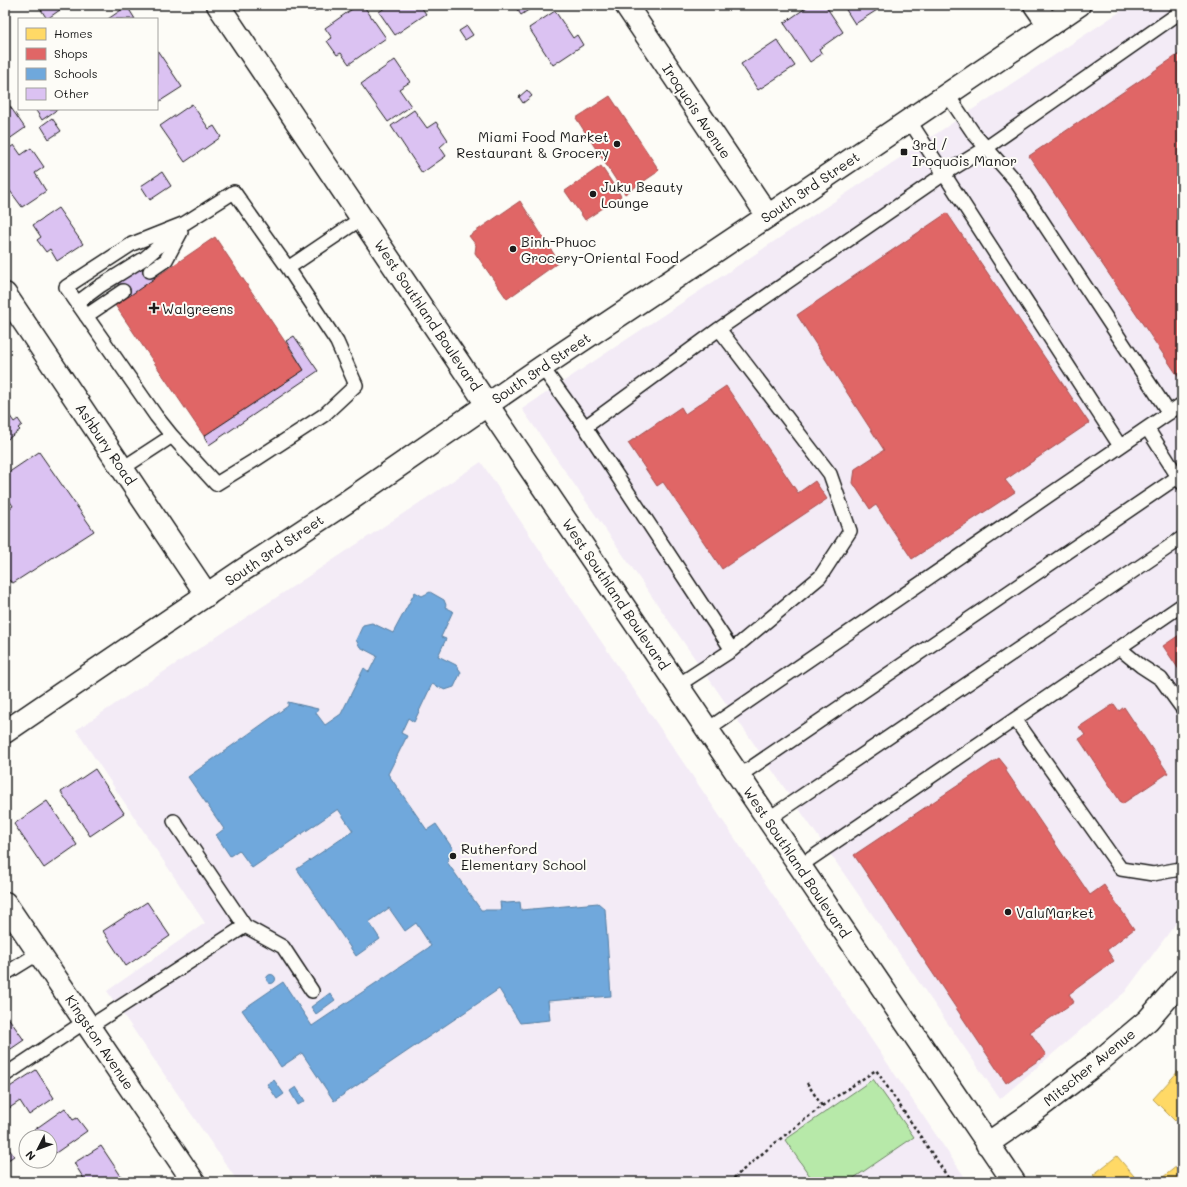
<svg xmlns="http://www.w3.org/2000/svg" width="1187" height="1187" viewBox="0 0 1187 1187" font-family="Mali,sans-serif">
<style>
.built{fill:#f3ebf6}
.green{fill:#b7e9a9;stroke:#6a8262}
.homes{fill:#ffd966;stroke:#bba050}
.shops{fill:#e06666;stroke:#a55050}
.schools{fill:#6fa8dc;stroke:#567ea2}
.building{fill:#dbc2f2;stroke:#1c1c1c}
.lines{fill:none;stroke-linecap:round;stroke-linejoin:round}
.lane-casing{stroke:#1c1c1c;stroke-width:16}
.street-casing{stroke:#1c1c1c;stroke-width:25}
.secondary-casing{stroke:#1c1c1c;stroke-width:25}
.path{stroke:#1c1c1c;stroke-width:2.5;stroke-dasharray:3 3;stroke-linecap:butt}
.lane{stroke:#fdfcf7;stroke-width:13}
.street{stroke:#fdfcf7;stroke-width:22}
.secondary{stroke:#fdfcf7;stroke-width:22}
.poi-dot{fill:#1c1c1c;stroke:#fdfcf7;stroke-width:1.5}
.labels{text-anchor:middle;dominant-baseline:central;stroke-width:4;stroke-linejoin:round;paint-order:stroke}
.street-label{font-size:14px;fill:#1c1c1c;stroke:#fdfcf7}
.poi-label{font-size:14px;fill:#1c1c1c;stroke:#fdfcf7;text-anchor:start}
</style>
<rect width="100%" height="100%" fill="#fdfcf7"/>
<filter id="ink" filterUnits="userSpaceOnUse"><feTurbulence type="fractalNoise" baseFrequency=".025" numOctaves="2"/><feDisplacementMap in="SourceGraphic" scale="8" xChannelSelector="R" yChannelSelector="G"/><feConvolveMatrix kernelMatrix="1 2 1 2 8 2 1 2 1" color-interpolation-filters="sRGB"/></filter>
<g filter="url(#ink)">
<path class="built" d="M 1130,5 L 1182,5 L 1182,915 L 1125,992 L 1000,1099 L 522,409 Z
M 481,462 L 588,622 L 968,1182 L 406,1181 L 404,1182 L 238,1182 L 107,991 L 205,923 L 76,730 Z"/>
<path class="green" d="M 873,1079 L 914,1137 L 848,1182 L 814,1182 L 785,1140 Z"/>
<path class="homes" d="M 1182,1067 L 1182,1114 L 1175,1121 L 1153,1099 Z
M 1117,1156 L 1139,1182 L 1099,1182 L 1093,1175 Z
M 1182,1162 L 1182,1182 L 1157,1182 Z"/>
<path class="shops" d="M 1182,52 L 1182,382 L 1029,156 Z
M 610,96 L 659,170 L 656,173 L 625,194 L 576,118 Z
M 601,166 L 621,196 L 585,220 L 565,191 Z
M 520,201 L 559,262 L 507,299 L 475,253 L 476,245 L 469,236 Z
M 947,213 L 1089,423 L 1005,480 L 1015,492 L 912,559 L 876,505 L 870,509 L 853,483 L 855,469 L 884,450 L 797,315 Z
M 215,237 L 304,370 L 204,436 L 115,305 Z
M 726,386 L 798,493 L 815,481 L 827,499 L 722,569 L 663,482 L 657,486 L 628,443 L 681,407 L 685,414 Z
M 1182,633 L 1182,674 L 1163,646 Z
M 1114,704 L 1119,711 L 1124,707 L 1168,773 L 1122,804 L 1079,739 L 1085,735 L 1079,727 Z
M 999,758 L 1007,768 L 1006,771 L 1090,895 L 1104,885 L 1134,929 L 1107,950 L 1114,961 L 1069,994 L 1074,1002 L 1030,1032 L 1046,1055 L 1006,1083 L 854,855 Z"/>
<path class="schools" d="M 415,592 L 422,596 L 430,592 L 444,600 L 446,605 L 445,607 L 453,611 L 441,637 L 446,639 L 438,656 L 456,665 L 461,672 L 454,687 L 445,690 L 432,684 L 414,722 L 408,718 L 401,733 L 407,736 L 388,774 L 427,830 L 436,824 L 453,849 L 447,862 L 481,910 L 501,910 L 500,902 L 507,903 L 520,902 L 521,910 L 598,903 L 605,909 L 611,996 L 548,1001 L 550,1020 L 520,1023 L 499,989 L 334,1101 L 302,1053 L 281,1067 L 242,1010 L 283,982 L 312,1026 L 431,946 L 416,923 L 405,931 L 389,908 L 369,922 L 380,939 L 356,956 L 297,869 L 353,831 L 338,809 L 252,868 L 239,850 L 230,856 L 216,835 L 224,829 L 188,777 L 288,706 L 288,702 L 318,709 L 316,713 L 325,725 L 341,714 L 364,668 L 369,672 L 377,656 L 360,647 L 356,640 L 363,625 L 372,623 L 393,633 Z
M266.5 979a4.5 4.5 0 1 1 9 0a4.5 4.5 0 1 1-9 0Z
M 330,993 L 335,1000 L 316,1014 L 311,1007 Z
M 274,1080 L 284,1094 L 277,1099 L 267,1084 Z
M 296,1087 L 305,1101 L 298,1105 L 290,1091 Z"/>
<path class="building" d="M 38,5 L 67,5 L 47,19 Z
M 310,5 L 325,5 L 314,12 Z
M 358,5 L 363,5 L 386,38 L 349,64 L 341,53 L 337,55 L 327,41 L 332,38 L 325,28 Z
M 389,5 L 420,5 L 426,14 L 395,35 L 379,12 Z
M 514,5 L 536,5 L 521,15 Z
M 810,5 L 825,5 L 843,32 L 819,49 L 822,54 L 810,62 L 784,23 Z
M 843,5 L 885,5 L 855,24 Z
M 127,6 L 135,19 L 108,19 Z
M 555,11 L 573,38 L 577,35 L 583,45 L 553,65 L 529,28 Z
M 467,26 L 473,35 L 465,40 L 459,31 Z
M 777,40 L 795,66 L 758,90 L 741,64 Z
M 157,50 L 182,87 L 157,103 Z
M 395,60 L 410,82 L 399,89 L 411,106 L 388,122 L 361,84 Z
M 527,90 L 532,96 L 523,103 L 519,97 Z
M 7,102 L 25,128 L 5,142 L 5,103 Z
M 192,104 L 209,129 L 214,126 L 221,137 L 185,162 L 160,126 Z
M 35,109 L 58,109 L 42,120 Z
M 414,110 L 427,128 L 436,122 L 448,140 L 440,147 L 446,156 L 422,173 L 391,126 Z
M 52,118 L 61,131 L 49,139 L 41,126 Z
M 14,145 L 21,155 L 31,148 L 44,167 L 35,173 L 46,191 L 22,207 L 5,184 L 5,151 Z
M 162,172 L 171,186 L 150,200 L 141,186 Z
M 58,208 L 83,244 L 57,261 L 50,249 L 46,252 L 37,240 L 41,237 L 33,225 Z
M 143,261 L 155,278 L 128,297 L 115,279 Z
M 294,336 L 318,371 L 209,445 L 204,436 L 304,370 L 286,341 Z
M 5,409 L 14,422 L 18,419 L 22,425 L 18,428 L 20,430 L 5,441 Z
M 39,452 L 94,531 L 13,583 L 5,578 L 5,511 L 13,506 L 5,494 L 5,475 Z
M 95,769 L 124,813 L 90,836 L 61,792 Z
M 47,801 L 77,845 L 44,868 L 14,824 Z
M 147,902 L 170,936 L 126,966 L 103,931 Z
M 5,1013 L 24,1040 L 5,1053 Z
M 36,1070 L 54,1098 L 29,1115 L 20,1101 L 5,1111 L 5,1090 Z
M 65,1108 L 73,1120 L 77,1118 L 87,1131 L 50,1157 L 50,1137 L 29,1137 L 35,1132 L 34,1130 Z
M 5,1143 L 14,1156 L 5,1162 Z
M 101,1146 L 125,1182 L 86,1182 L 74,1163 Z"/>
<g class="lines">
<defs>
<path id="lane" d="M 947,94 L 974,134 L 1015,180 L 1169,413
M 909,120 L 1120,446
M 234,192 L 288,268 L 337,342 L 356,385 L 324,415 L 255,460 L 216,484 L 172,436 L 156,416 L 66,287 L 132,244 L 185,223 Z
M 288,268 L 362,218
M 150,271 L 166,260 L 181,232
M 77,303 L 100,286 L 145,258 L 179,229
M 86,316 L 123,291
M 719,329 L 830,474 L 850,531 L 820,577 L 732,650
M 542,367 L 585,427 L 719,329 L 944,174 L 986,148 L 1182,11
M 585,427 L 732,650 L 678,685
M 1147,428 L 1182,483
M 123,468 L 172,436
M 1119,648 L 1141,666 L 1161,679 L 1182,708
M 1015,719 L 1121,869 L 1153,874 L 1180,869 L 1182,870
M 708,729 L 1182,404
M 739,776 L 1182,474
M 768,819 L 1182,538
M 800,866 L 1182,605
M 245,926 L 283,947 L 312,991
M 5,974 L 39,953
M 89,1027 L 245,926 L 174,821
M 5,1075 L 86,1021"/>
<path id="street" d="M 218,5 L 507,434 L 1014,1182
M 626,5 L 768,216
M 1035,5 L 1049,25
M 5,294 L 207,595
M 5,903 L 194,1182
M 987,1144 L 1029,1115 L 1097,1063 L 1148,1020 L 1182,981"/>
<path id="secondary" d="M 5,732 L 240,572 L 348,501 L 542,367 L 768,216 L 1079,5"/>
</defs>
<use href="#lane" class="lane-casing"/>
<use href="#street" class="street-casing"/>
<use href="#secondary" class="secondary-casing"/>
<path class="path" d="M 807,1083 L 822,1106
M 729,1182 L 770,1147 L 822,1106 L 876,1070 L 951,1182"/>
<use href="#lane" class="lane"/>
<use href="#street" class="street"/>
<use href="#secondary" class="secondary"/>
</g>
</g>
<g class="poi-dot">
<circle cx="617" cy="144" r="4"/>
<rect x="900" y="148" width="8" height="8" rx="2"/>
<circle cx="593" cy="194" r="4"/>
<circle cx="513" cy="249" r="4"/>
<path d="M152 302h4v4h4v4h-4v4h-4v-4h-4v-4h4z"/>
<circle cx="453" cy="856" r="4"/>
<circle cx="1008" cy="912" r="4"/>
</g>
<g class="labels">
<g class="street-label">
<text transform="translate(697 111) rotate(56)">Iroquois Avenue</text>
<text transform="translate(810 187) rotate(-34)">South 3rd Street</text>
<text transform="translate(428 315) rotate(56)">West Southland Boulevard</text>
<text transform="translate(541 368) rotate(-34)">South 3rd Street</text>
<text transform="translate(106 444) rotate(56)">Ashbury Road</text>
<text transform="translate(274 550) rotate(-34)">South 3rd Street</text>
<text transform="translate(616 594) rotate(56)">West Southland Boulevard</text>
<text transform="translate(797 862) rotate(56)">West Southland Boulevard</text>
<text transform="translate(100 1042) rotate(56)">Kingston Avenue</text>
<text transform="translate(1089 1067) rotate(-39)">Mitscher Avenue</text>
</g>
<g class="poi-label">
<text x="609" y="136" text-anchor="end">Miami Food Market<tspan x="609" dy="16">Restaurant &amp; Grocery</tspan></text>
<text x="912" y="144">3rd /<tspan x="912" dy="16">Iroquois Manor</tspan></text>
<text x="601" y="186">Juku Beauty<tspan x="601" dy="16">Lounge</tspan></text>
<text x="521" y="241">Binh-Phuoc<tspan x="521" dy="16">Grocery-Oriental Food</tspan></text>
<text x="162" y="308">Walgreens</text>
<text x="461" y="848">Rutherford<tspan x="461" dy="16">Elementary School</tspan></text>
<text x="1016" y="912">ValuMarket</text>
</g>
</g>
<rect width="1187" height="1187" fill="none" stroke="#fdfcf7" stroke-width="20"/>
<rect x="10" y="10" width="1167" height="1167" fill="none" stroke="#1c1c1c" stroke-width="1.5" filter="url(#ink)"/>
<rect x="18" y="18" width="140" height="92" fill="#fdfcf7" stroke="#a3a29f"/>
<rect x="26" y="28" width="20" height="12" fill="#ffd966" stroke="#a3a29f"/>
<text x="54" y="38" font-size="12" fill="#1c1c1c">Homes</text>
<rect x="26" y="48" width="20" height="12" fill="#e06666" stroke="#a3a29f"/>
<text x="54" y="58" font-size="12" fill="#1c1c1c">Shops</text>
<rect x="26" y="68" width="20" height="12" fill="#6fa8dc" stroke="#a3a29f"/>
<text x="54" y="78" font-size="12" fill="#1c1c1c">Schools</text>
<rect x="26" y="88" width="20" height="12" fill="#dbc2f2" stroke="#a3a29f"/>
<text x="54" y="98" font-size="12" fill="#1c1c1c">Other</text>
<g transform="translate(38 1149) rotate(228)"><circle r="19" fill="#fdfcf7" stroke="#a3a29f"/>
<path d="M0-3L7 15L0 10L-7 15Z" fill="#1c1c1c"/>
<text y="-6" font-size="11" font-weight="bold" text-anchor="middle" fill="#1c1c1c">N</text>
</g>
</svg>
